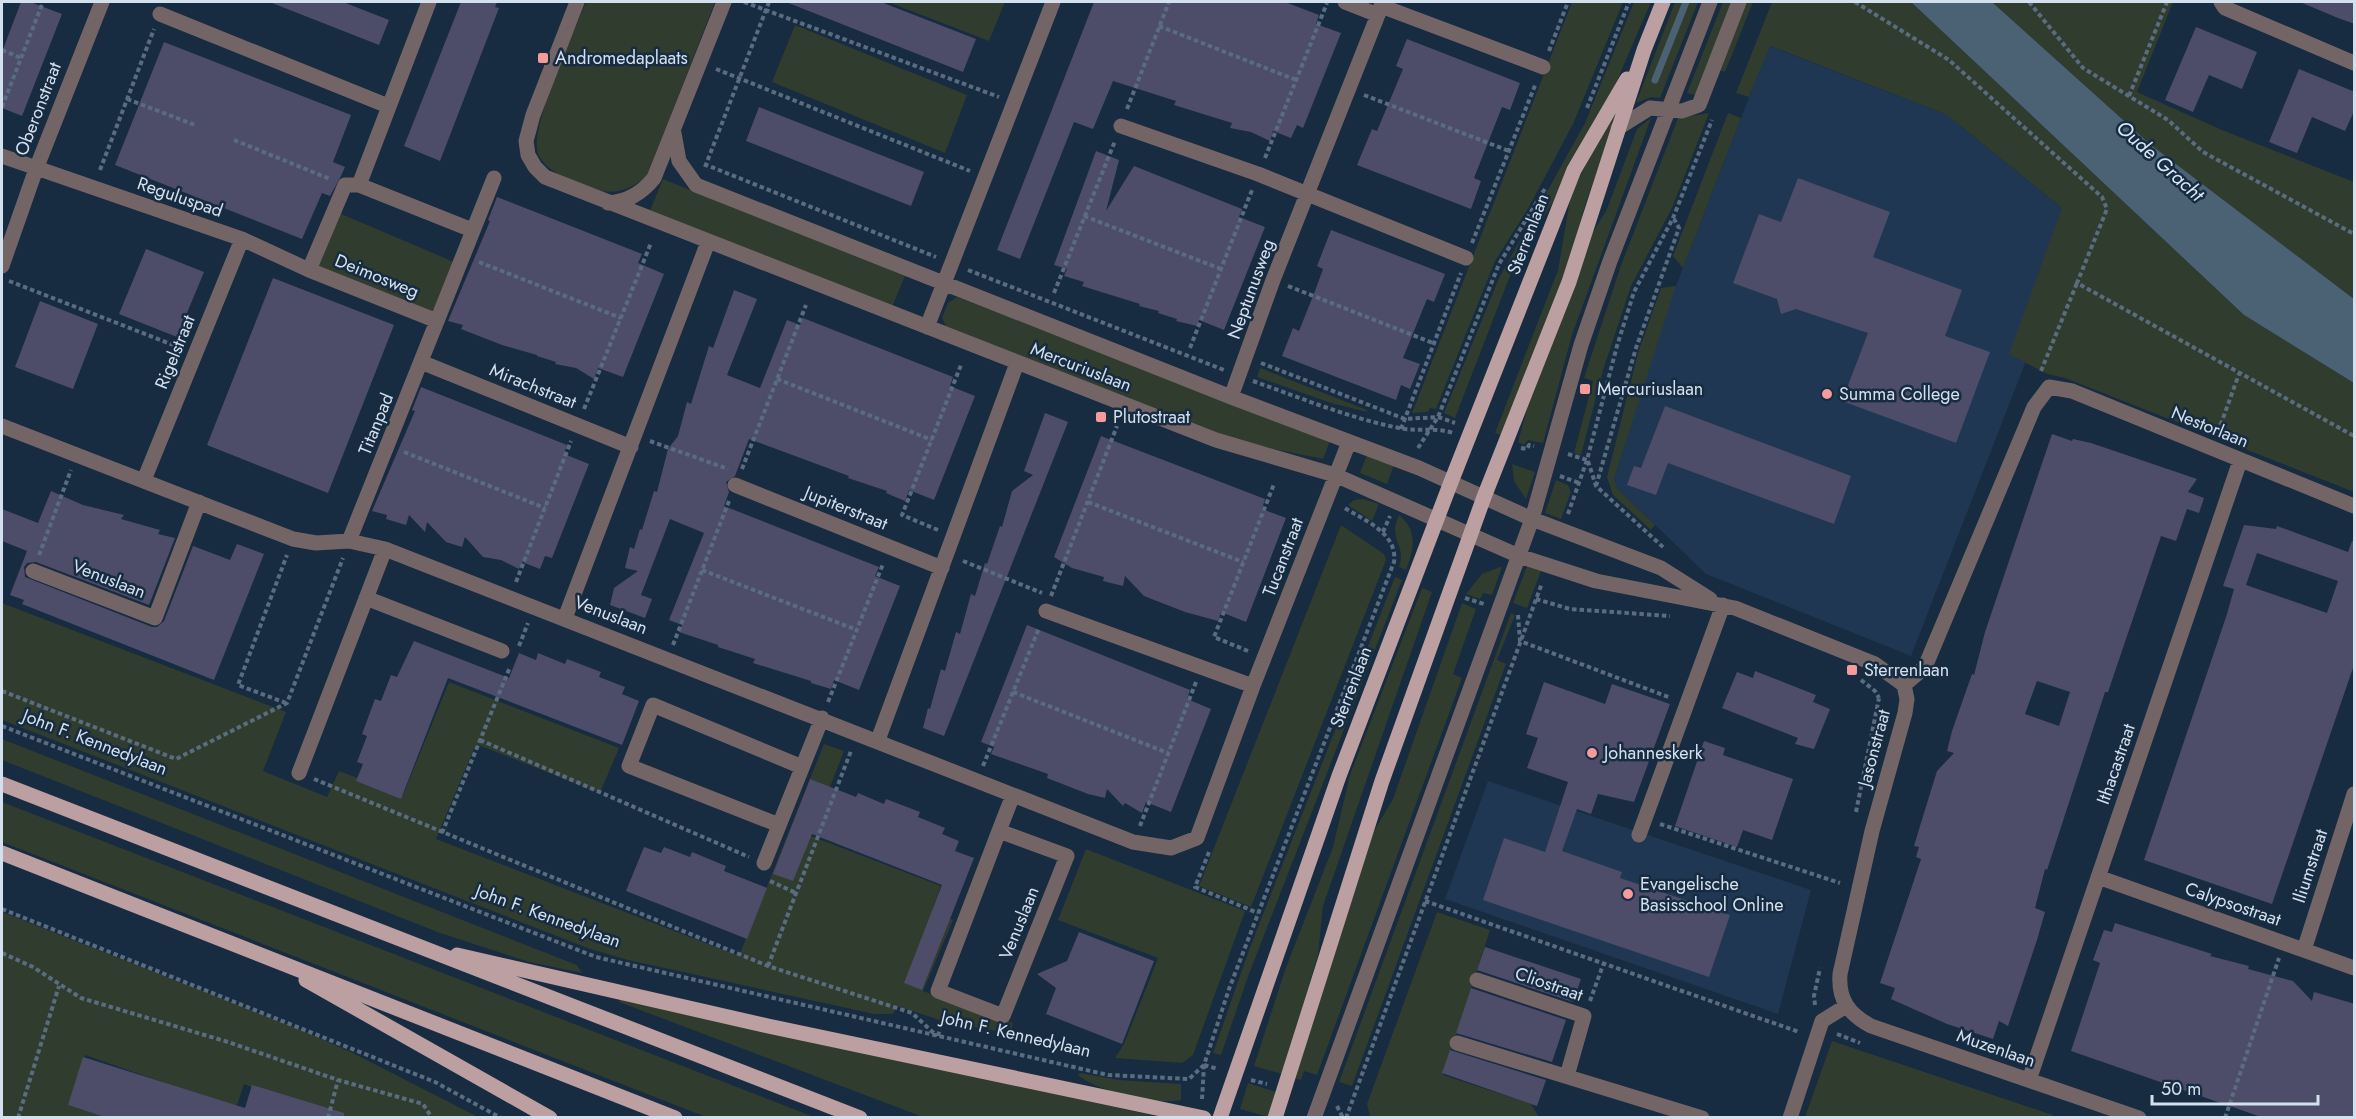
<svg xmlns="http://www.w3.org/2000/svg" width="2356" height="1119" viewBox="0 0 2356 1119" font-family="Jost,sans-serif">
<style>
.built{fill:#1f3752}
.green{fill:#303c2e}
.water{fill:#4b6174}
.lines{fill:none;stroke-linecap:round;stroke-linejoin:round}
.stream{stroke:#4b6174;stroke-width:7}
.building{fill:#4d4d6a;fill-rule:evenodd}
.path{stroke:#5a6c7f;stroke-width:4;stroke-dasharray:4.5 3;stroke-linecap:butt}
.minor{stroke:#736565;stroke-width:15}
.major{stroke:#bc9fa1;stroke-width:15}
.poi-dot{fill:#f59b99;stroke:#172b41;stroke-width:2}
.labels{text-anchor:middle;dominant-baseline:central;stroke-width:5;stroke-linejoin:round;paint-order:stroke}
.poi-label{font-size:18px;fill:#d3e0ee;stroke:#172b41;text-anchor:start}
.street-label{font-size:18px;fill:#d3e0ee;stroke:#172b41}
.water-label{font-size:20px;font-style:italic;fill:#d6e7f6;stroke:#172b41}
</style>
<rect width="100%" height="100%" fill="#172b41"/>
<path class="built" d="M 1769,46 L 1947,115 L 2062,208 L 2064,264 L 1911,656 L 1706,574 L 1618,489 L 1614,479 L 1667,309 Z
M 1488,781 L 1811,890 L 1778,1014 L 1445,899 Z"/>
<path class="green" d="M 586,2 L 715,2 L 647,176 C 627,193 609,196 585,186 C 568,179 549,173 539,156 C 526,134 575,29 586,2 Z
M 888,2 L 1005,2 L 989,41 Z
M 1572,2 L 1623,2 L 1573,124 L 1529,207 L 1495,261 L 1436,409 L 1430,408 L 1428,412 L 1412,413 Z
M 1634,2 L 1651,2 L 1612,92 L 1553,202 L 1513,268 L 1455,418 L 1444,413 L 1499,278 L 1585,123 Z
M 1675,2 L 1698,2 L 1660,98 L 1651,97 L 1636,103 Z
M 1723,2 L 1734,2 L 1695,95 L 1687,93 Z
M 1746,2 L 1753,2 L 1725,72 L 1719,70 Z
M 1772,2 L 1911,2 L 2244,315 L 2354,383 L 2354,492 L 2065,378 L 2047,374 L 2009,354 L 2062,208 L 1947,115 L 1770,46 L 1749,97 L 1736,93 Z
M 1992,2 L 2173,2 L 2137,92 L 2222,130 L 2354,182 L 2354,299 L 2151,145 Z
M 795,25 L 967,95 L 945,153 L 772,82 Z
M 1709,113 L 1672,208 L 1631,286 L 1604,367 L 1581,455 L 1574,453 L 1593,381 L 1584,378 L 1620,268 L 1678,118 Z
M 1728,113 L 1741,118 L 1683,268 L 1673,256 Z
M 1611,115 L 1617,118 L 1586,202 L 1568,267 L 1502,436 L 1495,433 L 1558,270 L 1571,194 Z
M 1651,118 L 1572,335 L 1543,443 L 1528,440 L 1524,445 L 1518,442 L 1530,398 L 1591,236 L 1607,209 L 1637,129 Z
M 663,179 L 905,276 L 892,307 L 649,213 Z
M 339,213 L 454,262 L 433,314 L 317,268 Z
M 1676,286 L 1614,479 L 1618,489 L 1655,525 L 1651,530 L 1613,495 L 1607,477 L 1638,353 L 1661,288 Z
M 957,297 L 1330,441 L 1323,459 L 1244,443 L 946,326 L 942,318 L 948,303 Z
M 1260,368 L 1367,410 L 1367,412 L 1331,403 L 1257,377 Z
M 1367,455 L 1394,465 L 1387,484 L 1360,473 Z
M 1512,464 L 1535,472 L 1526,499 L 1514,481 Z
M 1556,480 L 1568,485 L 1571,492 L 1561,519 L 1545,513 Z
M 1363,499 L 1379,504 L 1372,521 L 1348,505 L 1354,500 Z
M 1399,515 C 1418,530 1414,550 1406,570 L 1399,567 C 1407,544 1387,539 1399,515 Z
M 1341,525 L 1384,554 L 1386,560 L 1251,907 L 1199,886 Z
M 1527,566 L 1541,571 L 1527,608 L 1513,603 Z
M 1500,567 L 1502,567 L 1492,595 L 1483,593 L 1480,599 L 1466,594 L 1482,574 Z
M 1395,577 L 1402,580 L 1249,974 L 1221,1055 L 1213,1053 L 1249,950 Z
M 1422,588 L 1432,592 L 1323,906 L 1318,955 L 1282,1074 L 1254,1066 L 1285,970 L 1333,847 L 1350,775 Z
M 2,603 L 286,712 L 263,771 L 327,797 L 339,771 L 403,795 L 449,682 L 619,748 L 600,793 L 476,744 L 436,839 L 739,956 L 824,744 L 844,751 L 811,836 L 941,886 L 932,911 L 953,920 L 923,991 L 1013,1023 L 1010,1033 L 952,1024 L 897,1006 L 893,1014 L 874,1014 L 628,960 L 590,949 L 2,720 Z
M 1462,603 L 1476,609 L 1453,674 L 1462,678 L 1317,1075 L 1304,1071 L 1301,1080 L 1296,1079 L 1302,1048 L 1371,836 L 1393,799 Z
M 1511,613 L 1515,615 L 1497,660 L 1506,664 L 1352,1086 L 1339,1082 Z
M 2,739 L 577,965 L 582,973 L 529,962 L 440,933 L 2,760 Z
M 2,802 L 814,1117 L 706,1117 L 2,842 Z
M 1086,849 L 1245,911 L 1193,1055 L 1182,1063 L 1115,1058 L 1124,1044 L 1158,958 L 1058,920 Z
M 2,912 L 299,1029 L 351,1052 L 478,1117 L 293,1117 L 296,1105 L 244,1084 L 236,1108 L 85,1055 L 68,1105 L 108,1117 L 2,1117 Z
M 1437,912 L 1490,930 L 1443,1075 L 1531,1104 L 1539,1117 L 1370,1117 L 1367,1104 Z
M 620,999 L 1160,1117 L 923,1117 L 619,1002 Z
M 1832,1041 L 2050,1114 L 2056,1117 L 1805,1117 Z
M 1080,1073 L 1119,1080 L 1181,1084 L 1181,1100 C 1156,1105 1098,1092 1078,1075 Z
M 1248,1083 L 1276,1092 L 1268,1117 L 1240,1109 Z"/>
<path class="water" d="M 1911,2 L 1992,2 L 2151,145 L 2354,299 L 2354,383 L 2244,315 Z"/>
<g class="lines">
<path class="stream" d="M 1655,80 L 1686,2"/>
</g>
<path class="building" d="M 21,2 L 30,2 L 62,14 L 22,116 L 2,108 L 2,52 Z
M 461,2 L 497,2 L 495,7 L 499,8 L 440,161 L 404,146 Z
M 786,2 L 881,2 L 976,39 L 963,72 Z
M 1094,2 L 1285,2 L 1319,15 L 1316,24 L 1341,33 L 1303,128 L 1297,125 L 1291,138 L 1273,131 L 1270,141 L 1251,132 L 1230,128 L 1232,123 L 1174,105 L 1176,101 L 1113,81 L 1093,129 L 1074,122 L 1020,259 L 997,250 Z
M 2300,2 L 2355,2 L 2355,24 L 2338,18 Z
M 272,3 L 343,2 L 389,20 L 379,45 Z
M 2196,27 L 2257,52 L 2242,89 L 2209,75 L 2193,112 L 2165,100 Z
M 1407,39 L 1520,83 L 1510,110 L 1502,107 L 1474,178 L 1481,181 L 1471,209 L 1357,165 L 1372,129 L 1377,131 L 1403,69 L 1396,66 Z
M 164,42 L 351,115 L 333,162 L 345,167 L 341,176 L 330,196 L 322,193 L 302,239 L 115,165 Z
M 2299,69 L 2355,92 L 2355,109 L 2345,131 L 2312,117 L 2297,153 L 2269,142 Z
M 759,107 L 924,172 L 911,206 L 746,141 Z
M 1096,151 L 1119,160 L 1106,211 L 1134,166 L 1242,209 L 1239,217 L 1265,227 L 1224,330 L 1199,320 L 1197,326 L 1176,321 L 1177,319 L 1158,313 L 1159,311 L 1139,306 L 1140,304 L 1082,286 L 1084,282 L 1064,276 L 1067,269 L 1054,265 Z
M 1798,178 L 1890,212 L 1873,257 L 1962,290 L 1945,336 L 1990,352 L 1956,443 L 1842,401 L 1868,333 L 1796,309 L 1781,314 L 1777,299 L 1733,283 L 1759,214 L 1781,222 Z
M 497,197 L 642,254 L 638,263 L 664,274 L 623,377 L 598,368 L 594,379 L 576,368 L 555,364 L 556,362 L 537,356 L 537,355 L 502,345 L 461,329 L 463,325 L 448,321 L 490,221 L 488,220 Z
M 1331,230 L 1445,274 L 1434,302 L 1427,299 L 1403,358 L 1420,364 L 1410,389 L 1401,385 L 1396,400 L 1282,356 L 1293,328 L 1299,331 L 1315,291 L 1323,269 L 1317,266 Z
M 146,249 L 204,272 L 177,337 L 119,314 Z
M 273,278 L 394,325 L 328,493 L 207,445 Z
M 734,290 L 757,299 L 727,375 L 760,388 L 787,320 L 800,325 L 803,318 L 953,377 L 950,386 L 975,396 L 934,500 L 909,490 L 905,501 L 886,493 L 887,491 L 848,478 L 849,476 L 749,439 L 735,476 L 726,482 L 729,492 L 724,506 L 879,567 L 875,576 L 900,586 L 859,690 L 834,680 L 831,689 L 811,683 L 811,681 L 753,663 L 755,659 L 718,647 L 718,645 L 679,632 L 682,625 L 669,620 L 704,533 L 670,519 L 641,595 L 652,599 L 645,618 L 610,605 L 614,588 L 638,571 L 625,568 L 630,547 L 634,549 L 640,529 L 642,530 L 654,491 L 657,492 L 668,449 L 678,436 L 687,402 L 691,404 L 709,346 L 713,348 Z
M 40,301 L 98,324 L 73,389 L 15,367 Z
M 421,387 L 567,445 L 564,454 L 589,464 L 552,558 L 545,556 L 540,569 L 522,562 L 519,569 L 501,560 L 483,557 L 465,537 L 462,547 L 446,542 L 427,522 L 425,532 L 409,515 L 406,525 L 386,519 L 387,515 L 372,511 L 415,411 L 412,410 Z
M 1665,406 L 1851,476 L 1834,524 L 1668,463 L 1656,495 L 1627,485 L 1634,466 L 1641,468 Z
M 1045,413 L 1068,422 L 944,736 L 923,728 L 928,708 L 930,709 L 941,669 L 945,671 L 956,632 L 960,634 L 971,594 L 975,596 L 985,563 L 987,564 L 1000,526 L 1002,527 L 1012,491 L 1033,475 L 1024,471 Z
M 2052,434 L 2072,441 L 2073,439 L 2091,443 L 2197,479 L 2188,492 L 2204,498 L 2199,513 L 2187,509 L 2176,541 L 2161,536 L 2108,692 L 2105,692 L 2047,870 L 2045,869 L 2035,908 L 2045,912 L 2037,940 L 2008,1026 L 1999,1021 L 1993,1039 L 1947,1024 L 1891,999 L 1895,988 L 1880,983 L 1921,859 L 1916,857 L 1919,847 L 1914,846 L 1920,826 L 1937,771 L 1954,753 L 1947,751 L 1952,731 L 1972,674 L 1974,675 L 1985,632 ZM 2037,681 L 2070,692 L 2059,726 L 2025,714 Z
M 1101,436 L 1265,499 L 1262,509 L 1286,518 L 1246,622 L 1221,612 L 1218,621 L 1185,612 L 1144,596 L 1125,576 L 1123,586 L 1103,581 L 1104,577 L 1072,568 L 1054,557 Z
M 51,491 L 83,505 L 124,515 L 121,519 L 160,530 L 158,534 L 175,538 L 149,605 L 36,562 L 27,563 L 24,567 L 25,577 L 152,627 L 157,627 L 164,621 L 193,546 L 230,560 L 237,544 L 264,554 L 214,680 L 22,604 L 24,600 L 10,595 L 27,551 L 2,541 L 2,509 L 38,523 Z
M 2244,525 L 2276,529 L 2277,526 L 2348,552 L 2352,541 L 2355,542 L 2355,662 L 2272,904 L 2144,860 L 2227,614 L 2234,589 L 2223,586 ZM 2257,553 L 2338,581 L 2327,613 L 2246,585 Z
M 1027,625 L 1190,690 L 1187,699 L 1211,709 L 1171,812 L 1146,802 L 1142,813 L 1125,803 L 1123,806 L 1107,789 L 1105,798 L 1088,794 L 1047,778 L 1048,774 L 991,754 L 994,747 L 981,742 Z
M 414,641 L 509,678 L 519,653 L 536,660 L 538,653 L 565,664 L 567,659 L 601,672 L 599,677 L 625,687 L 622,694 L 639,701 L 622,745 L 448,678 L 401,799 L 356,781 L 363,764 L 357,762 L 367,736 L 362,734 L 375,699 L 381,701 L 391,675 L 397,677 Z
M 1755,671 L 1816,695 L 1813,702 L 1830,709 L 1814,749 L 1795,744 L 1798,738 L 1722,708 L 1737,672 L 1753,678 Z
M 1544,682 L 1605,704 L 1612,684 L 1670,704 L 1634,802 L 1598,794 L 1591,814 L 1577,809 L 1562,851 L 1622,872 L 1620,878 L 1730,915 L 1709,977 L 1483,900 L 1504,838 L 1545,852 L 1568,782 L 1527,768 L 1538,738 L 1526,734 Z
M 1704,741 L 1725,748 L 1723,755 L 1793,779 L 1772,840 L 1743,830 L 1737,847 L 1675,826 Z
M 810,779 L 856,797 L 858,793 L 884,804 L 886,799 L 920,812 L 918,817 L 945,828 L 942,834 L 959,841 L 955,851 L 974,858 L 922,990 L 904,983 L 942,885 L 812,834 L 793,881 L 773,874 Z
M 644,847 L 661,853 L 664,847 L 690,857 L 692,852 L 726,866 L 724,871 L 767,888 L 747,939 L 626,891 Z
M 2115,923 L 2212,954 L 2210,956 L 2249,966 L 2248,969 L 2293,981 L 2312,1001 L 2314,992 L 2355,1004 L 2355,1118 L 2264,1118 L 2071,1051 L 2100,963 L 2093,960 L 2104,930 L 2112,932 Z
M 1079,932 L 1154,961 L 1122,1044 L 1046,1014 L 1056,988 L 1037,974 L 1067,961 Z
M 1485,947 L 1581,979 L 1573,1002 L 1477,970 Z
M 1471,988 L 1566,1020 L 1552,1062 L 1456,1033 Z
M 1450,1050 L 1546,1080 L 1537,1106 L 1442,1073 Z
M 83,1057 L 245,1108 L 252,1085 L 344,1113 L 344,1118 L 108,1118 L 68,1105 Z"/>
<g class="lines">
<path class="path" d="M 744,2 L 999,97
M 1855,2 L 1949,60 L 2102,197 L 2107,209 L 2077,283 L 2354,436
M 2029,2 L 2083,68 L 2168,120 L 2203,152 L 2354,234
M 1159,26 L 1296,80
M 2,50 L 21,58
M 1549,51 L 1568,2
M 716,69 L 970,171
M 1364,95 L 1509,151
M 2129,96 L 2167,2
M 127,99 L 195,125
M 2,107 L 43,2
M 1587,108 L 1629,2
M 1127,109 L 1169,2
M 234,140 L 330,179
M 1265,158 L 1327,3
M 704,164 L 936,257
M 705,167 L 769,2
M 100,170 L 154,29
M 1084,216 L 1221,269
M 1472,243 L 1536,83
M 479,262 L 621,318
M 968,270 L 1224,370
M 9,281 L 181,348
M 1288,286 L 1433,343
M 1054,293 L 1115,141
M 1190,348 L 1252,190
M 1261,363 L 1405,419 L 1438,417 L 1455,423
M 2041,371 L 2077,283
M 777,379 L 932,440
M 1253,381 C 1301,398 1349,418 1399,428 C 1417,432 1435,427 1453,433
M 584,409 L 651,243
M 1401,429 L 1461,273
M 2218,432 L 2239,374
M 650,441 L 728,469
M 1418,448 L 1438,417 L 1499,264 L 1546,187
M 1521,448 L 1527,449 L 1529,445 L 1534,446
M 404,452 L 545,508
M 1568,454 L 1587,460
M 1588,461 L 1596,486 L 1664,548
M 742,469 L 806,305
M 1560,476 L 1579,483
M 1596,486 L 1636,348 L 1679,228 L 1674,219
M 1088,502 L 1243,562
M 1568,514 L 1587,460 L 1617,346 L 1634,292 L 1673,218 L 1712,120
M 938,530 L 902,515 L 961,365
M 1383,532 L 1390,516
M 39,555 L 71,470
M 963,561 L 1042,593
M 702,570 L 857,630
M 516,582 L 571,441
M 1051,596 L 1117,426
M 1465,598 L 1484,604
M 1536,599 L 1570,609 L 1670,616
M 1518,615 L 1520,641 L 1671,698
M 673,645 L 729,501
M 519,646 L 528,623
M 1248,651 L 1214,637 L 1274,484
M 1861,680 L 1875,691 L 1879,698
M 2,691 L 176,759 L 287,703 L 343,558
M 1013,692 L 1168,753
M 828,702 L 883,564
M 286,703 L 238,685 L 287,555
M 2,726 L 596,957 L 1108,1075 L 1189,1079 L 1204,1065
M 480,740 L 749,857
M 983,766 L 1039,628
M 314,779 L 768,966 L 912,1013 L 937,1036
M 1856,812 L 1879,698
M 1660,824 L 1840,883
M 1140,826 L 1196,682
M 442,833 L 510,667
M 1209,852 L 1195,887 L 1258,913
M 770,881 L 796,893
M 1425,901 L 1799,1032
M 2,909 L 435,1082 L 501,1118
M 2,953 L 33,967 L 81,998 L 228,1042 L 338,1080 L 423,1104 L 432,1118
M 768,966 L 851,751
M 1590,1001 L 1603,965
M 1815,1005 L 1814,996 L 1820,968
M 1837,1034 L 1860,1043
M 938,1036 L 944,1011
M 1204,1065 L 1218,1069
M 1251,1080 L 1267,1084
M 1202,1099 L 1204,1065 L 1229,989 L 1394,562 C 1398,533 1364,520 1343,507
M 1337,1106 L 1343,1118
M 18,1118 L 59,986
M 328,1118 L 338,1080
M 1346,1118 L 1542,583
M 2225,1118 L 2279,958"/>
<path class="minor" d="M 429,2 L 359,185 L 472,230
M 577,2 L 533,115 L 526,141 L 528,155 L 535,167 L 545,177 L 1216,440 L 1335,475 L 1519,556 L 1596,581 L 1735,608 L 1875,664 L 1904,685
M 1345,2 L 1378,15
M 2221,2 L 2225,8 L 2354,63
M 1381,6 L 1543,67
M 160,14 L 388,106
M 1121,126 L 1258,174 L 1466,258
M 1618,128 L 1650,108 L 1682,111 L 1699,105 L 1739,2
M 674,133 L 679,161 L 696,185 L 1231,397 L 1419,468 L 1532,519 L 1661,568 L 1710,599
M 2,156 L 242,239 L 309,270
M 359,185 L 345,185 L 309,270 L 437,321 L 494,178
M 608,203 C 628,202 642,193 654,178 L 724,2
M 2,266 L 36,169 L 102,2
M 927,327 L 1053,2
M 421,362 L 631,447
M 1231,397 L 1273,280 L 1383,2
M 2,426 L 293,539 L 316,543 L 349,541 L 385,549 L 1133,842 L 1171,848 L 1197,838 L 1253,686 L 1349,442
M 144,480 L 242,239
M 735,485 L 942,568
M 349,541 L 437,321
M 33,571 L 155,618 L 199,502
M 366,598 L 502,651
M 1046,611 L 1253,686
M 565,618 L 708,242
M 1904,685 L 1925,667 L 2034,407 L 2049,387 L 2072,391 L 2354,506
M 1904,685 L 1907,699 L 1905,713 L 1872,831 L 1840,974 C 1838,1000 1849,1014 1871,1026 L 2139,1118
M 878,740 L 1017,363
M 299,773 L 385,549
M 779,825 L 629,766 L 653,705 L 802,767
M 999,831 L 1067,856 L 1003,1016 L 938,991 Z
M 999,831 L 1013,795
M 1639,835 L 1723,605
M 764,863 L 822,718
M 2098,877 L 2354,968
M 2304,950 L 2354,794
M 1477,980 L 1584,1016 L 1567,1076
M 1457,1043 L 1702,1118
M 2029,1080 L 2240,461
M 1314,1118 L 1532,519 L 1581,345 L 1610,261 L 1710,2
M 1790,1118 L 1822,1021 L 1846,1006"/>
<path class="major" d="M 2,784 L 860,1118
M 2,853 L 675,1118
M 457,955 L 768,1026 L 1204,1118
M 306,980 L 550,1118
M 1220,1118 L 1339,776 L 1451,482 L 1574,170 L 1627,79
M 1275,1118 L 1382,781 L 1484,497 L 1569,282 L 1644,50 L 1663,2"/>
</g>
<g class="poi-dot">
<rect x="537" y="52" width="12" height="12" rx="3"/>
<rect x="1579" y="383" width="12" height="12" rx="3"/>
<circle cx="1827" cy="394" r="6"/>
<rect x="1095" y="411" width="12" height="12" rx="3"/>
<rect x="1846" y="664" width="12" height="12" rx="3"/>
<circle cx="1592" cy="753" r="6"/>
<circle cx="1628" cy="894" r="6"/>
</g>
<g class="labels">
<g class="poi-label">
<text x="555" y="58">Andromedaplaats</text>
<text x="1597" y="389">Mercuriuslaan</text>
<text x="1839" y="394">Summa College</text>
<text x="1113" y="417">Plutostraat</text>
<text x="1864" y="670">Sterrenlaan</text>
<text x="1604" y="753">Johanneskerk</text>
<text x="1640" y="884">Evangelische<tspan x="1640" dy="21">Basisschool Online</tspan></text>
</g>
<g class="street-label">
<text transform="translate(38 109) rotate(-69)">Oberonstraat</text>
<text transform="translate(180 197) rotate(19)">Reguluspad</text>
<text transform="translate(1528 234) rotate(-69)">Sterrenlaan</text>
<text transform="translate(377 276) rotate(22)">Deimosweg</text>
<text transform="translate(1251 289) rotate(-70)">Neptunusweg</text>
<text transform="translate(175 352) rotate(-68)">Rigelstraat</text>
<text transform="translate(1081 367) rotate(21)">Mercuriuslaan</text>
<text transform="translate(533 386) rotate(22)">Mirachstraat</text>
<text transform="translate(376 424) rotate(-68)">Titanpad</text>
<text transform="translate(2210 427) rotate(22)">Nestorlaan</text>
<text transform="translate(846 508) rotate(22)">Jupiterstraat</text>
<text transform="translate(1283 557) rotate(-69)">Tucanstraat</text>
<text transform="translate(109 579) rotate(21)">Venuslaan</text>
<text transform="translate(611 615) rotate(21)">Venuslaan</text>
<text transform="translate(1351 687) rotate(-69)">Sterrenlaan</text>
<text transform="translate(95 742) rotate(21)">John F. Kennedylaan</text>
<text transform="translate(1874 748) rotate(-75)">Jasonstraat</text>
<text transform="translate(2116 764) rotate(-71)">Ithacastraat</text>
<text transform="translate(2310 866) rotate(-72)">Iliumstraat</text>
<text transform="translate(2233 904) rotate(19)">Calypsostraat</text>
<text transform="translate(548 916) rotate(20)">John F. Kennedylaan</text>
<text transform="translate(1019 923) rotate(-68)">Venuslaan</text>
<text transform="translate(1549 984) rotate(19)">Cliostraat</text>
<text transform="translate(1016 1034) rotate(13)">John F. Kennedylaan</text>
<text transform="translate(1996 1048) rotate(19)">Muzenlaan</text>
</g>
<g class="water-label">
<text transform="translate(2160 161) rotate(42)">Oude Gracht</text>
</g>
</g>
<rect width="2356" height="1119" fill="none" stroke="#d3e0ee" stroke-width="6"/>
<path d="M2152 1095v9h166v-9" fill="none" stroke="#d3e0ee" stroke-width="3"/>
<text x="2161" y="1095" font-size="18" fill="#d3e0ee" stroke="#172b41" stroke-width="4.5" paint-order="stroke">50 m</text>
</svg>
